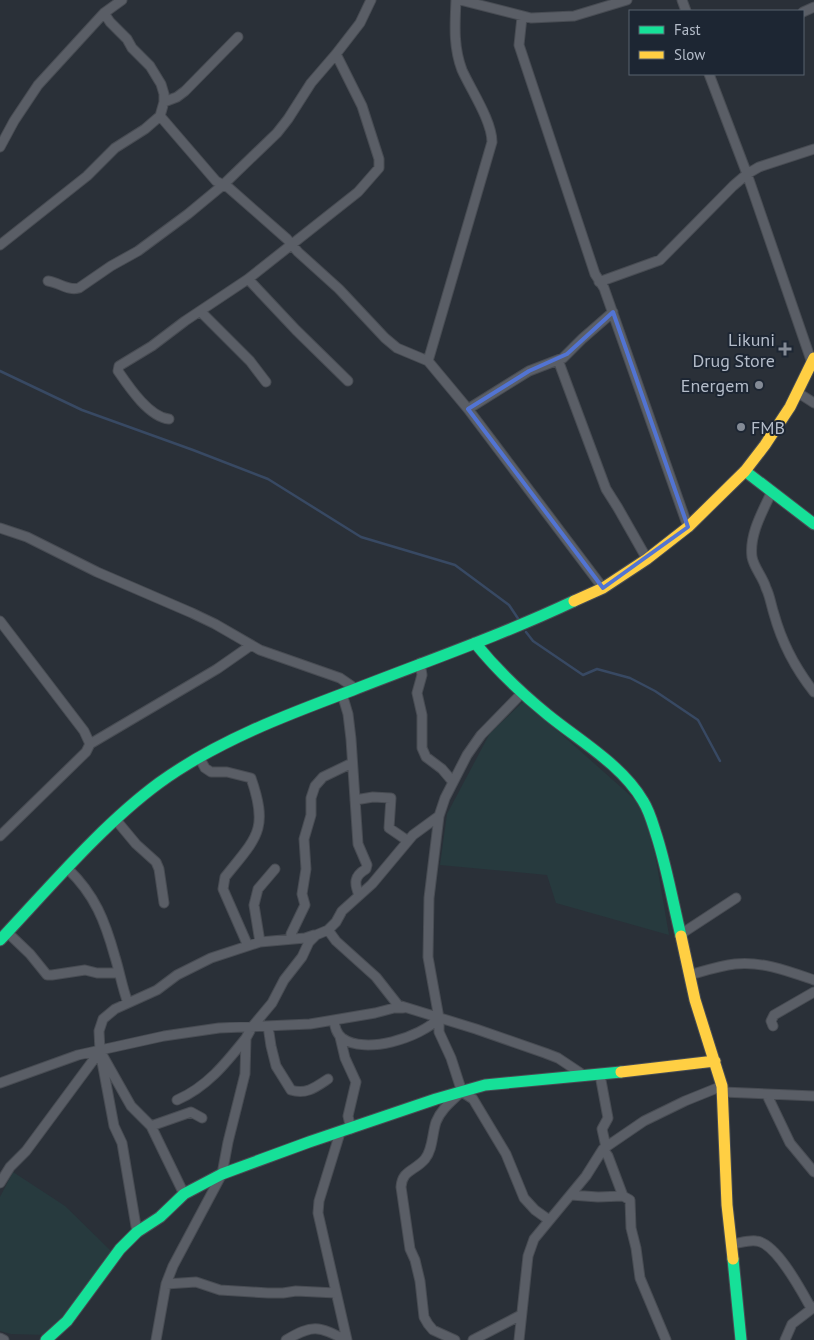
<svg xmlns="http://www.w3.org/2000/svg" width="814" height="1340" viewBox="0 0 814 1340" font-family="'PT Sans',sans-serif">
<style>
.green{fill:#273a3e}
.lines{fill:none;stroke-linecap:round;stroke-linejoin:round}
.stream{stroke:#384963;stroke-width:2.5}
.street-casing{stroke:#484c53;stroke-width:11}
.fast-casing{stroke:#484c53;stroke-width:13}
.slow-casing{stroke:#484c53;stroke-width:13}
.street{stroke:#5a5e66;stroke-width:9}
.fast{stroke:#16e098;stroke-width:11}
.slow{stroke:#ffcf43;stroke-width:11}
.marked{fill:none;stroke:#5274d3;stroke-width:4;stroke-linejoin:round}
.poi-dot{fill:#848b96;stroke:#1d2633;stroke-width:2}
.labels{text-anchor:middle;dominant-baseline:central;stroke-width:4;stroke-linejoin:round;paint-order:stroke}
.poi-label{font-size:18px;fill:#b4bcc9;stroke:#1d2633;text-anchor:end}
</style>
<rect width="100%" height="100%" fill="#2a3038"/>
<path class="green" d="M 524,701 L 641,805 L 655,854 L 669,935 L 556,903 L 547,875 L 440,865 L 447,814 L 490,733 Z
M 13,1172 L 65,1206 L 113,1253 L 48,1335 L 11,1334 L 0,1331 L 0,1197 Z"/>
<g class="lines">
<path class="stream" d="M 0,371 L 82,410 L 193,450 L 268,479 L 361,537 L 455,565 L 509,605 L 519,620
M 526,632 L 533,641 L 583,675 L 597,669 L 630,678 L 655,691 L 698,720 L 720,761"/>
<defs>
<path id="street" d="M 460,0 L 531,18 L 574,16 L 627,0
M 682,0 L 686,11
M 803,12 L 814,7
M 522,17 L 519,45 L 595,274 L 604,288 L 688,527
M 709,74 L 747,174 L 812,363
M 164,102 L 177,97 L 185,91 L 238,37
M 160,116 L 216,181 L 229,188 L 287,239 L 298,252 L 339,289 L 385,338 L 397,348 L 428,361 L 468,409 L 603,588
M 0,147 L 14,121 L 38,85 L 104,13 L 122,0
M 0,245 L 87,176 L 115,148 L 145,129 L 160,116 L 164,102 L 164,94 L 161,84 L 150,66 L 132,48 L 127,39 L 110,22 L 104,13
M 248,279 L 296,330 L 348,381
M 48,281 C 60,283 68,291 79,288 L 111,266 L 138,251 L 188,214 L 223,185 L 277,133 L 288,119 L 311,83 L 336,54 L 360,23 L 371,0
M 599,282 L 660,260 L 733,186 L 747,174 L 759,167 L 814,149
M 200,311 L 250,361 L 266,382
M 558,360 L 606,489 L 618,508 L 647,559
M 428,361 L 492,142 C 492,121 471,90 462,70 C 453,46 455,24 456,0
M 797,392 L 814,403
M 468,409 L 529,371 L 563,358 L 582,339 L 613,312
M 169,419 C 149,417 129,387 118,371 L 119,366 L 152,346 L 185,321 L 248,279 L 358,192 L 379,168 L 379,159 L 362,106 L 336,54
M 772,491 C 763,511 749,534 752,557 C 754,568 763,577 766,588 C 770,596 771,605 774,614 C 782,643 795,668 814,692
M 0,528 L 27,537 L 97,572 L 192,613 L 215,624 L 260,650 L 340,678 L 356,689
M 0,621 L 84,731 L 90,744 L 86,752 L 0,836
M 420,663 L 422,675 L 417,693 L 422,715 L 422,748 L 426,757 L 442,769 L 453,782
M 522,693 L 481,735 L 467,755 L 445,798 L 439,816 L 429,898 L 428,957 L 439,1018 L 439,1032 L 451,1058 L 462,1092 L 473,1099 L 506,1154 L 524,1198 L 535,1210 L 549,1220
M 342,694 L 348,714 L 351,739 L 358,844 L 367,865 L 366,869 C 354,876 354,883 359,895
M 90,744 L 217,669 L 250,646
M 199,757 L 205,768 L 211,772 L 227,772 L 251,778 C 269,830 257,837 225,877 L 223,889 L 248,946
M 355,800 L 373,797 L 391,798 L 389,828 L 408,841
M 116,820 L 136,844 L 156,862 L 159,869 L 164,903
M 68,869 C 95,895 105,921 115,957 C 120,973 122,987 128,1003
M 328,930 L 336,941 L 376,977 L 398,1005 L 476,1029 L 545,1053 L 558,1058 L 585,1076
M 7,932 L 30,954 L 47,975 L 52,975 L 85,970 L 97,973 L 118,973
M 681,934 L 736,898
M 291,939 L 291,934 L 305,905 L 302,894 L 306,869 L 304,839 L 311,815 L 311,798 L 315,786 L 323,777 L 352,763
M 260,942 L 254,905 L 258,889 L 275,869
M 689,975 C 704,971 719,966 735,964 C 762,961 788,971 814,980
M 334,1020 C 335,1027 336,1033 342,1038 C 365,1055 420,1038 439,1018
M 268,1026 L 271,1046 L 276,1066 L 291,1090 C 306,1095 316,1087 328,1079
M 773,1026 L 771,1021 L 774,1015 L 814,992
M 340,1037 L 345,1058 L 356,1082 L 348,1116 L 351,1129
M 600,1075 L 608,1118 L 602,1129 L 606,1147
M 0,1083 L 78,1055 L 164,1036 L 219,1028 L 310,1024 L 375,1013 L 394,1008 L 403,1008
M 723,1092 L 814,1096
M 767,1095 L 790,1143 L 814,1172
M 177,1100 C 207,1087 226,1063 246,1038
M 151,1126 L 191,1112 L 202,1118
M 340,1133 L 319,1201 L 318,1213 L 347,1340
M 603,1149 L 608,1156 L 623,1196
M 0,1183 L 10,1167 L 26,1151 L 100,1051 L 131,1106 L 151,1126 L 184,1194
M 571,1195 L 598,1197 L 623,1196 L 630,1200 L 631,1228 L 636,1248 L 640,1278 L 666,1340
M 137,1232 L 122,1143 L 114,1126 L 100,1051 L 99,1031 L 103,1019 L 115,1009 L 157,990 L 177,975 L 211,958 L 260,942 L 305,938 L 314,935
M 733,1244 C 740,1243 749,1240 756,1241 C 776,1242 802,1292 811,1308
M 166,1284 L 196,1282 L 220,1290 L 268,1293 L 283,1293 L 296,1291 L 336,1293
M 0,1338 L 4,1340
M 156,1340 L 166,1284 L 173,1266 L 222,1174 L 228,1142 L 245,1074 L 246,1038 L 252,1027 L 272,1003 L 284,980 L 302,957 L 309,942 L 316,935 L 328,930 L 336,922 L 342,911 L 372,884 L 413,835 L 439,816
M 286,1340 C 313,1324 318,1326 346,1340
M 455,1340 L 433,1330 L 428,1324 L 424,1317 L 420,1281 L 415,1260 L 410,1249 L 401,1187 C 402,1170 415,1171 425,1159 C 433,1149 432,1134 436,1122 C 441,1109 452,1101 461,1092
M 473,1340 L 521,1315
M 519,1340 L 528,1256 L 534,1239 L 586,1176 L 603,1149 L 644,1121 L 685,1101 L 722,1086
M 785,1340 L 792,1324 L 814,1307"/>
<path id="fast" d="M 745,471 L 814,524
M 475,643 C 497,670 521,693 548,715 C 580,741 622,765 643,801 C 650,812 653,825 657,837 C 667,869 673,903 681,936
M 0,940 C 49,888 102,825 159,783 C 217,741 286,715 353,690 C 427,661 502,635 574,601
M 733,1259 L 741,1340
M 46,1340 L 67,1321 L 120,1249 L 137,1232 L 160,1217 L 184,1194 L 222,1174 L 309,1142 L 436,1099 L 485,1085 L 621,1072"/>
<path id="slow" d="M 574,601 L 603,588 L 647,559 L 688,527 L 745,471 L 765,445 L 790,407 L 814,358
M 681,936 L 695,1000 L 722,1086 L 727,1205 L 733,1259
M 621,1072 L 715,1061"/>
</defs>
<use href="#street" class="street-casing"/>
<use href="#fast" class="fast-casing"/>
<use href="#slow" class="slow-casing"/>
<use href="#street" class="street"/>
<use href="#fast" class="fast"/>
<use href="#slow" class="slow"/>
</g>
<path class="marked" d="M 613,312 L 688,527 L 603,588 L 468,409 L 529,371 L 567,354 Z"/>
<g class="poi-dot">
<path d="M782.5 341.5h5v5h5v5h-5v5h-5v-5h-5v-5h5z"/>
<circle cx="759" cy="385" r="5"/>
<circle cx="741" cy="427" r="5"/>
</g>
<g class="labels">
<g class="poi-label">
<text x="775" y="339">Likuni<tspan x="775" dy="21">Drug Store</tspan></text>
<text x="749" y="385">Energem</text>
<text x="751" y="427" text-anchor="start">FMB</text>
</g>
</g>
<rect x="629" y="10" width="175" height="65" fill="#1d2633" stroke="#59626f"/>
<rect x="639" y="26" width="25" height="8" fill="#16e098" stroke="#59626f"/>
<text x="674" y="35" font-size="15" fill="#b4bcc9">Fast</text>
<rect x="639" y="51" width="25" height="8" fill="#ffcf43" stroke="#59626f"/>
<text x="674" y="60" font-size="15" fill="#b4bcc9">Slow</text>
</svg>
